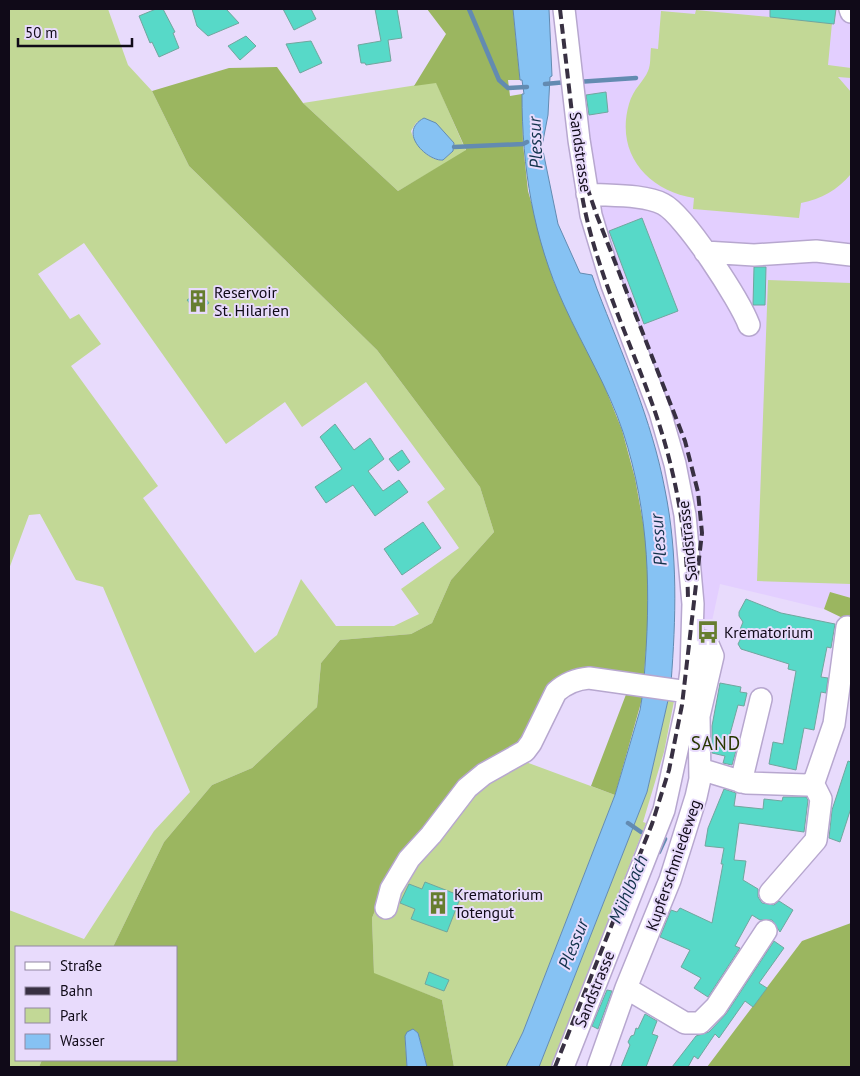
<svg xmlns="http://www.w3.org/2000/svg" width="860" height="1076" viewBox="0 0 860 1076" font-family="'PT Sans',sans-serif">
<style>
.built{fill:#e3cfff}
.green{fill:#c2d896;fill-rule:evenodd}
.forest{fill:#9bb660}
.water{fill:#86c2f3;stroke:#638bb1}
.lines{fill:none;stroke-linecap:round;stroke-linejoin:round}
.stream{stroke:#638bb1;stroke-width:4.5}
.building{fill:#57d9c8;stroke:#71a69e}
.minor-casing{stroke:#b7a7cf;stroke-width:24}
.minor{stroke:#fff;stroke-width:21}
.rail{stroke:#383042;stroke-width:4;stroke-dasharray:10 5;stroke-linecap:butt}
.labels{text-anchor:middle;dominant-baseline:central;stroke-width:4;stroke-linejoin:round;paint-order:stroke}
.street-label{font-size:16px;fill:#100a18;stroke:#e8dbfc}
.poi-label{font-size:16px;fill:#100a18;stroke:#e8dbfc;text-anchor:start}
.water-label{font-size:18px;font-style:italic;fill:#12334c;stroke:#e8dbfc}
.quarter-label{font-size:19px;letter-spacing:1px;fill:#293700;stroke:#e8dbfc}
</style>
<rect width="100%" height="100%" fill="#e8dbfc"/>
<path class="built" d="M 566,9 L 851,9 L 851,598 L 830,592 L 824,609 L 720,584 L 712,621 L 701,622 L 696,562 L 598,222 L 601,204 Z"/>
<path class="green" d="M 9,9 L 108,9 L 128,65 L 152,91 L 189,166 L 377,350 L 480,487 L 494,532 L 451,580 L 432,623 L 411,634 L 340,640 L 321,663 L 317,707 L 252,768 L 212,785 L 164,842 L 113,947 L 16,947 L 16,1060 L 42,1060 L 39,1067 L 9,1067 L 9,910 L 84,939 L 154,831 L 190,792 L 103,587 L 76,580 L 40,514 L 29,515 L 9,569 ZM 84,243 L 226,444 L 285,402 L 302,427 L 366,382 L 445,489 L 427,502 L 459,548 L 401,589 L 419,614 L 394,626 L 336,626 L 301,579 L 277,635 L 255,653 L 143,498 L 158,486 L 71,366 L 101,344 L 79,314 L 70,319 L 38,274 Z
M 696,10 L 832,23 L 828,65 L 851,68 L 851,78 L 838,77 L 851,92 L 851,174 C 837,190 822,199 801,203 L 799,218 L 693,209 L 694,198 C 647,190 615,153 629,104 C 633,89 644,81 648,71 C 651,65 650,55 651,48 L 658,49 L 661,11 L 695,14 Z
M 436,82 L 466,151 L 398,191 L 303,103 ZM 424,118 L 454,143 L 453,151 L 443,160 C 430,162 414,143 411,131 L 416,123 Z
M 768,280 L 851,283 L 851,584 L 757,581 Z
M 669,696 L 675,696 L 664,752 L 643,822 L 646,823 L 551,1067 L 539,1067 L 647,792 Z
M 515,758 L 615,795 L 523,1032 L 506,1067 L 454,1067 L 442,1000 L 374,974 L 372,918 L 393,867 L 431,835 Z"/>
<path class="forest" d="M 427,9 L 513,9 L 520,80 L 508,80 L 510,96 L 522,94 L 523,144 L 528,191 L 554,282 L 602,380 L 622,430 L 635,478 L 646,539 L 649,583 L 648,626 L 642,699 L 615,795 L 591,786 L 630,684 L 574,680 L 531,743 L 393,867 L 372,918 L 374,973 L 442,1000 L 454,1067 L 427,1067 L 418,1033 L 413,1029 L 405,1039 L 407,1067 L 39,1067 L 42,1060 L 176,1060 L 176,947 L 113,947 L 164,842 L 212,785 L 252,768 L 317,707 L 321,663 L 340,640 L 411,634 L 432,623 L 451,580 L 494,532 L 480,487 L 377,350 L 189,166 L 152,91 L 229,68 L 277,67 L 303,103 L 398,191 L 466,150 L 436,83 L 414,86 L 446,34 Z
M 830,592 L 851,598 L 851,622 L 824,609 Z
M 851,923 L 851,1067 L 707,1067 L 802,941 Z"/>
<path class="water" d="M 513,9 L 549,9 L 552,76 L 550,77 L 548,115 L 542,146 L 558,224 L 580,273 L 592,275 L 597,289 C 622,354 652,420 665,490 C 678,554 676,618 671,683 L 644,679 C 651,593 650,515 623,432 C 608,387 583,347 564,305 C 533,238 522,167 522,94 L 524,94 L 522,80 L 520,80 Z
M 424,118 L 436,123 L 454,143 L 453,151 L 443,160 C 429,162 396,133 424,118 Z
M 643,692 L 669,696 L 647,792 L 539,1067 L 506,1067 L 523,1032 L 615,795 L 640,710 Z
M 413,1029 L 418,1033 L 427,1067 L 407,1067 L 405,1036 L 407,1032 Z"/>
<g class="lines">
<path class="stream" d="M 469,9 L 499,80 L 508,88 L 527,87
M 577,82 L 636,78
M 545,84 L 567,82
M 454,147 L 523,144 L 527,142
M 628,823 L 641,832
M 659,852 L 665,839"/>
</g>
<path class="building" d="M 156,9 L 163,9 L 175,32 L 173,33 L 179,48 L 159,57 L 152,42 L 150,43 L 139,16 Z
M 192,9 L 226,9 L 239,23 L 208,36 L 197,26 Z
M 283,9 L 311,9 L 316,19 L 294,30 Z
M 375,9 L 397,9 L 402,38 L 388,40 L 391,61 L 366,65 L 365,63 L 361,63 L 358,45 L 381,41 Z
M 770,9 L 836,9 L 834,24 L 770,17 Z
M 246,36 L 256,46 L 240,60 L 228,46 Z
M 311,41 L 322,63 L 300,73 L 286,44 Z
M 606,92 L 608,112 L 589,115 L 586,95 Z
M 642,218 L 678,311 L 644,324 L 609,231 Z
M 754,267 L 766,267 L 765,305 L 753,305 Z
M 200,291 L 209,303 L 197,312 L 187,300 Z
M 335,424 L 354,450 L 370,438 L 384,459 L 368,471 L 383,491 L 399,480 L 408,492 L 375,516 L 353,485 L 326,503 L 315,487 L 342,469 L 320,437 Z
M 402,450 L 410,462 L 398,471 L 389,459 Z
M 423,522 L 441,548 L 402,575 L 384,549 Z
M 746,599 L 781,613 L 835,624 L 831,648 L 827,647 L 821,677 L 828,678 L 826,693 L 821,692 L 814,730 L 804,728 L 796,770 L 769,764 L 773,742 L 783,744 L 796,671 L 788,669 L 789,664 L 741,649 L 738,644 L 742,636 L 739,632 L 743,622 L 739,616 L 739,612 Z
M 720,683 L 741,687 L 740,692 L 747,693 L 744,706 L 738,705 L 727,745 L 737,747 L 732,765 L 723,763 L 725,756 L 712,753 L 712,726 Z
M 848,761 L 851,762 L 851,808 L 840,842 L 829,838 L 832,810 Z
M 724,789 L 736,793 L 734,806 L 763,809 L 764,799 L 782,801 L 783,797 L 806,797 L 808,800 L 804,832 L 739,823 L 734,860 L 746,861 L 743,880 L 758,889 L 758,897 L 762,903 L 774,905 L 779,901 L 793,910 L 780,932 L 772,920 L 760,920 L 752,915 L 735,946 L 740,948 L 708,997 L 694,988 L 701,978 L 681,967 L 690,950 L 660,937 L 671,910 L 677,912 L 680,908 L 712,923 L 723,864 L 721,864 L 724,848 L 705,846 L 708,828 Z
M 425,882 L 461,896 L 447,932 L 411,919 L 415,909 L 400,903 L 409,884 L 422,889 Z
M 774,941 L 784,948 L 759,983 L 767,988 L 753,1007 L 745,1001 L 719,1038 L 715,1034 L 698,1059 L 694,1056 L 688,1067 L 672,1067 L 696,1036 L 709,1032 L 726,1014 Z
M 429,972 L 449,980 L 444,991 L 425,984 Z
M 607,990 L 612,991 L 598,1029 L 592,1026 Z
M 645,1014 L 657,1021 L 652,1034 L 658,1036 L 646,1067 L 621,1067 L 630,1045 L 628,1042 L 631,1036 L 634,1035 L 636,1028 L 638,1029 Z"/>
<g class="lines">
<defs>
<path id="minor" d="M 850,9 L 851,12
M 587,194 C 608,196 644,194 663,204 C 685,215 740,301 749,325
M 705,252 L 754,255 L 816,251 L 851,255
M 700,769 L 746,783 L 807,785 L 814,782 L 834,724 L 847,627
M 741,782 L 761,699
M 770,893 L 816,840 L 821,799 L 813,783
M 386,908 L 391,889 L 409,859 L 431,835 L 467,788 L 484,774 L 525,751 L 531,743 L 556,692 C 566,683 576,679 589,678 L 688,692
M 626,988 L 685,1023 L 700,1023 L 716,1007 L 766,931
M 563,1067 L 664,810 L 686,709 L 691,670 L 693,604 L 685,515 L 675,464 L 660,412 L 612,285 L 591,215 L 579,140 L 564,9
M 598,1067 L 626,988 L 670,880 L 696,797 L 700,779 L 699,716 L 713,656 L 707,642 L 692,638"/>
</defs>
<use href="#minor" class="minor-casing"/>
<use href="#minor" class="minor"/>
<path class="rail" d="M 560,9 L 574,131
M 580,183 C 591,260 627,333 653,406 C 675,468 687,533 688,599
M 555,1067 L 652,824 L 669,770 L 682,705 L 702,533 L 698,492 L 685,441 L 597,216 L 583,175 L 573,123"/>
</g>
<defs>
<symbol id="building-bare" viewBox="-9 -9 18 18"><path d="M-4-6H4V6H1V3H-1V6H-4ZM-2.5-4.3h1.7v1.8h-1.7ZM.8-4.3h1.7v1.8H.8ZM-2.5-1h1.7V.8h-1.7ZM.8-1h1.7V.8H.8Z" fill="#667d2f" stroke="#e8dbfc" stroke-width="2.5" paint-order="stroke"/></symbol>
<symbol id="bus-bare" viewBox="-9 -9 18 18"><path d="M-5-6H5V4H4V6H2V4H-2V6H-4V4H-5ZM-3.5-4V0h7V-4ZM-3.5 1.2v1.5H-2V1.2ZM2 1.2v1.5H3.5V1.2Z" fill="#667d2f" stroke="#e8dbfc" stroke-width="2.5" paint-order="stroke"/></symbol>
</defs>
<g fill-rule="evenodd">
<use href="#building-bare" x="182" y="285" width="32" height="32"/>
<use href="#bus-bare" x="692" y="616" width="32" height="32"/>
<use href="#building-bare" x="422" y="887" width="32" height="32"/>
</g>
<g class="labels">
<g class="street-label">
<text transform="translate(581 152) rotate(82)">Sandstrasse</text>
<text transform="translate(687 541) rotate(-96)">Sandstrasse</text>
<text transform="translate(673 865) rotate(-71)">Kupferschmiedeweg</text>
<text transform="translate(594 989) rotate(-68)">Sandstrasse</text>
</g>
<g class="poi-label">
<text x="214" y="292">Reservoir<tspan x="214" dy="18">St. Hilarien</tspan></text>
<text x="724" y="632">Krematorium</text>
<text x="454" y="894">Krematorium<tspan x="454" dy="18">Totengut</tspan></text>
</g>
<g class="water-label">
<text transform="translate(535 143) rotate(-92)">Plessur</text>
<text transform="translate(658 540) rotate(-95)">Plessur</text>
<text transform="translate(628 889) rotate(-67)">Mühlbach</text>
<text transform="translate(573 944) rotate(-68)">Plessur</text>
</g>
<g class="quarter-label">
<text x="716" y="743">SAND</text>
</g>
</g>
<rect width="860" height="1076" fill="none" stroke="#100a18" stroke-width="20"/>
<rect x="15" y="946" width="162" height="115" fill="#e8dbfc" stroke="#9287a1"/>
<rect x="25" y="962" width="25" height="8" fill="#ffffff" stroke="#9287a1"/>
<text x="60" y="971" font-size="15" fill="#100a18">Straße</text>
<rect x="25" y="987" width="25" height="8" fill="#383042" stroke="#9287a1"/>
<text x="60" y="996" font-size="15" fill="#100a18">Bahn</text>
<rect x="25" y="1008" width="25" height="15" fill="#c2d896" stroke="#9287a1"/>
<text x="60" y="1021" font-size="15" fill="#100a18">Park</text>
<rect x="25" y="1034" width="25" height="15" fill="#86c2f3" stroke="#9287a1"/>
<text x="60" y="1046" font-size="15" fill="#100a18">Wasser</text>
<path d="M18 38v8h114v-8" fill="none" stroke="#100a18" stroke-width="2.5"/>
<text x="25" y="38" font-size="15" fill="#100a18" stroke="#e8dbfc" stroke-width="4" paint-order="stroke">50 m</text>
</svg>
